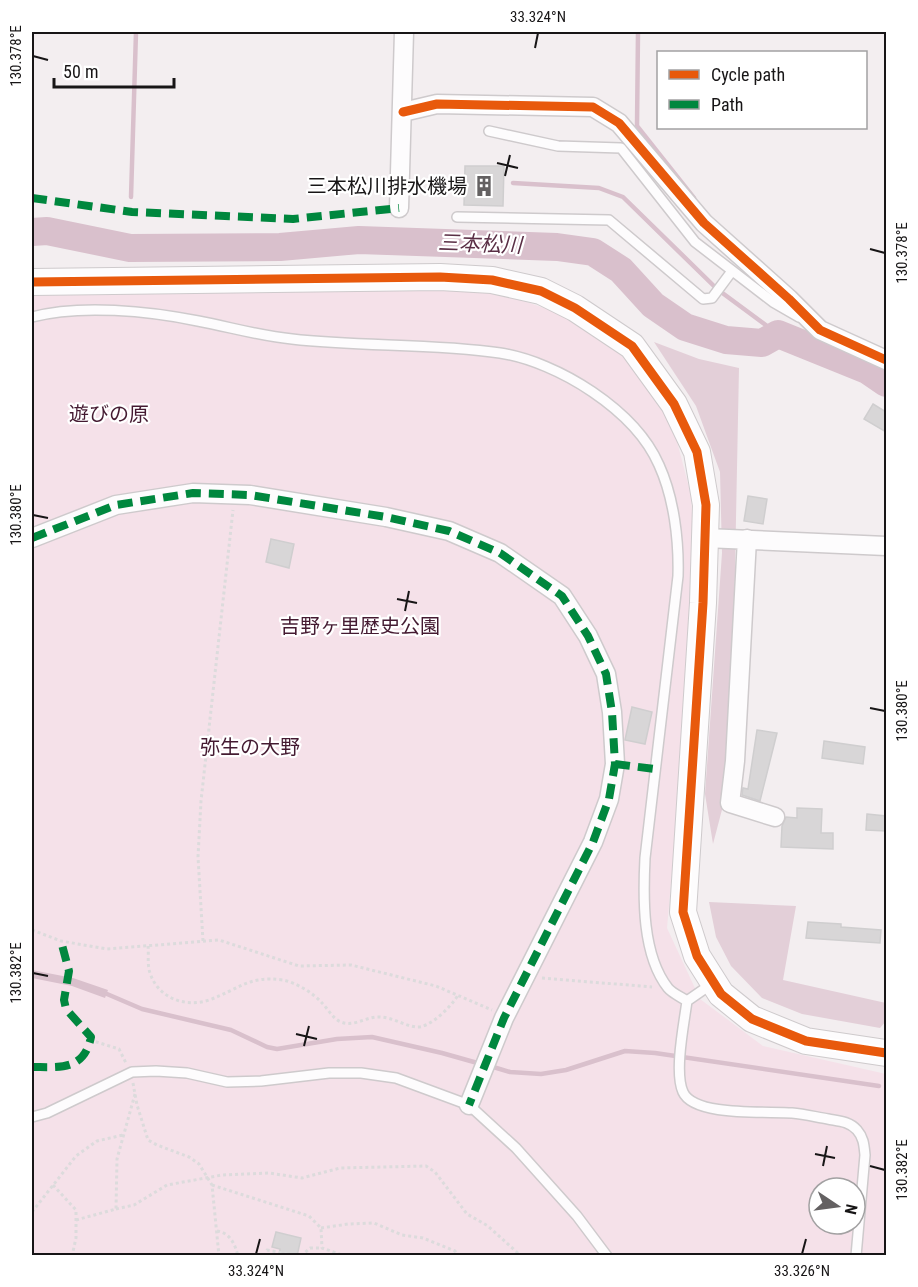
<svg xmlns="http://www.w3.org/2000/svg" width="918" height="1287" viewBox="0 0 918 1287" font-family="'Roboto Condensed','Noto Sans JP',sans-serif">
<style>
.green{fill:#f5e1e9;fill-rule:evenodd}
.forest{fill:#e3cfd8}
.water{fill:#d9c0cc}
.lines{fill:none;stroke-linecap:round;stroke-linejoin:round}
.stream{stroke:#d9c0cc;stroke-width:4.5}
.river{stroke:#d9c0cc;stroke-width:28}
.building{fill:#d8d6d7;stroke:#cfcecf;stroke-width:1.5}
.lane-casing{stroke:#cecacc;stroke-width:12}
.street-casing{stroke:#cecacc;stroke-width:21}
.secondary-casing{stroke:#cecacc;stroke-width:28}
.path{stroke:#dcdbdc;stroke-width:3;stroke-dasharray:3 3;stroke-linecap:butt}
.lane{stroke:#fdfcfd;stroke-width:9}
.street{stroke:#fdfcfd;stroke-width:18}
.secondary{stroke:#fdfcfd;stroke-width:26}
.quiet{stroke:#00873e;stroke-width:8;stroke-dasharray:15 8;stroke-linecap:butt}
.cycleway-casing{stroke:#fff;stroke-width:13}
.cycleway{stroke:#e8590c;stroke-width:9}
.ticks{fill:none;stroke:#171516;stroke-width:2}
.labels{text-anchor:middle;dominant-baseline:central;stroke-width:4.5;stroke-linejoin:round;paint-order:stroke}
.poi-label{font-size:20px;fill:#171516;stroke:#fff;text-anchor:end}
.park-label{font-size:20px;fill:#441a31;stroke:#fff}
.water-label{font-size:21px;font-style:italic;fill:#5a2e45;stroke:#fff}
.neatline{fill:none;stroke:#171516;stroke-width:2}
.ticks-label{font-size:15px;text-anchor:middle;fill:#171516}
</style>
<rect width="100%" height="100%" fill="#f3eef0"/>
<path class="green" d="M 461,286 L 518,299 L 567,316 L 608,341 L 644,379 L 674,430 L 691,495 L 694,550 L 681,768 L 667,928 L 700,999 L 763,1046 L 886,1074 L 886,1255 L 32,1255 L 32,295 ZM 819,1188 L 855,1188 L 855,1224 L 819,1224 Z"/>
<path class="forest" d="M 654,342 L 699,359 L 739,368 L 732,719 L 724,802 L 713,844 L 705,794 L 722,553 L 720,472 L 696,406 Z
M 709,902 L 796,906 L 783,980 L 886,1003 L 886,1021 L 880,1028 L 802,1014 L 762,998 L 731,966 L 716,937 Z"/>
<path class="water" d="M 32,970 L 73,978 L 108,990 L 105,998 L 72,986 L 32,978 Z"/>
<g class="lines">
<path class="stream" d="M 638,32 L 637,126 L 694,198
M 513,183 L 599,188 L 623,197 L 717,289 L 778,334
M 131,197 L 136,32
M 107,994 L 142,1009 L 231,1030 L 267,1047 L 277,1049 L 337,1039 L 372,1037 L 442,1053 L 481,1064
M 490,1066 L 510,1072 L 541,1074 L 566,1070 L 625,1051 L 655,1053 L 879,1086"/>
<path class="river" d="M 32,232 L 47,231 L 130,248 L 280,247 L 359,240 L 557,247 L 593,252 L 621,270 L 653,305 L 685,327 L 726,340 L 762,343 L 778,334 L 867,370 L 886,383"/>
</g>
<path class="building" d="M 465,166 L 504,166 L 503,206 L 464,205 Z
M 873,404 L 886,412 L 886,432 L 864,419 Z
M 748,496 L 767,499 L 763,524 L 744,521 Z
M 271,539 L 294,544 L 289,568 L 266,562 Z
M 632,707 L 652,712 L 645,744 L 625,740 Z
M 757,730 L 777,733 L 760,801 L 742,795 L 743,788 L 748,789 Z
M 824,741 L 865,747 L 863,764 L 822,758 Z
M 797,808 L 822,809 L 821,833 L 833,833 L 833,849 L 781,847 L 782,826 L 786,817 L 797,818 Z
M 867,814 L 886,816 L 886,831 L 866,830 Z
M 808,922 L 841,924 L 841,927 L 881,930 L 880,943 L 806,938 Z
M 276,1232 L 301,1238 L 297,1256 L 279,1256 L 280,1249 L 272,1247 Z"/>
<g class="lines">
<defs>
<path id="lane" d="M 489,131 L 558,146 L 621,148 L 695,242 L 773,302 L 799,317
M 457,217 L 609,220 L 703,299 L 712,298 L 732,271
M 32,317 C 80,304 149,311 198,321 C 230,327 260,336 292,339 C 361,347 432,343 500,353 C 558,362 635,410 659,465 C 674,498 679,540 678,576 L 645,858 C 643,898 642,955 668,988 C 672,993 681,997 687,1001 L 713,983
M 687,1001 C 684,1024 674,1072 683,1092 C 694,1117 767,1111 792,1113 C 804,1114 816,1117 828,1119 C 838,1121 849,1121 857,1130 C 864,1138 864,1146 865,1155 L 856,1256
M 32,1117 L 47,1113 L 132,1072 L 156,1071 L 187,1073 L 227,1082 L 261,1081 L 329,1073 L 361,1073 L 396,1078 L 469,1105 L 516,1148 L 577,1216 L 607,1256"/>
<path id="street" d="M 403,112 L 437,104 L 593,107 L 619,123 L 704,223 L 789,299 L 820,330 L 886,360
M 399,208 L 404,32
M 32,538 L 116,505 L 193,493 L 250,495 L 386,517 L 449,531 L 500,553 L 562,596 L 588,636 L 606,674 L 612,712 L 615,764 L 609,799 L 593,842 L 504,1018 L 469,1105
M 705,538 L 886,546
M 747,539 L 735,761 L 730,803 L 775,817"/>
<path id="secondary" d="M 32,282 L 440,277 L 492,280 L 541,291 L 575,308 L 632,346 L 674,404 L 697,452 L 706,505 L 703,603 L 683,912 L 697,956 L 721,994 L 752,1019 L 806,1041 L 886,1053"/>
</defs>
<use href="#lane" class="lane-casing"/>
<use href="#street" class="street-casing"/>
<use href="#secondary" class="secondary-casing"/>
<path class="path" d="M 32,930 L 61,941 L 107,949 L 219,940 L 299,966 L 351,965 L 436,986 L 492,1010
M 203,941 L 198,857 L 201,801 L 233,510
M 148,946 C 149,954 147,965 150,973 C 158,998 185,1008 209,1000 C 238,990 248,975 283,980 C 297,983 313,993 322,1003 C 328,1009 333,1019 341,1022 C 353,1027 364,1018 376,1017 C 391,1016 402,1025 416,1027 C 429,1029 452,1006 458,995
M 542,978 L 652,987
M 90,1040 L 119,1049 L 126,1063
M 133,1083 L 137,1105 L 148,1140 L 157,1145 L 189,1157 L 199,1164 L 212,1185 L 219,1256
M 53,1185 L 76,1210 L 76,1238 L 72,1256
M 212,1185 L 309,1216 L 321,1228 L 322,1248 L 345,1256
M 116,1209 L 134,1205 L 167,1185 L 222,1175 L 269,1173 L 302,1178 L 340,1168 L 426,1166 L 435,1172 L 467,1214 L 488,1226 L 521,1256
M 32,1212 L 76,1156 L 97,1141 L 123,1135
M 76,1220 L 116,1209 L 117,1159 L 135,1094
M 321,1228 L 348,1224 L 374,1223 L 402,1235 L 423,1238 L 455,1251 L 458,1256
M 217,1231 C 230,1233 235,1244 238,1256
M 265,1256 L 267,1250 L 298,1256
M 301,1256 L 310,1248 L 322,1248"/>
<use href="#lane" class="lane"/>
<use href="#street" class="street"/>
<use href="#secondary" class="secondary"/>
<path class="quiet" d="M 32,198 L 132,212 L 293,219 L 399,208
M 32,538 L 116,505 L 193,493 L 250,495 L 386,517 L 449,531 L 500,553 L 562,596 L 588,636 L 606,674 L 612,712 L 615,764 L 609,799 L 593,842 L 504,1018 L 469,1105
M 615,764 L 655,769
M 32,1067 C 60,1067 84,1071 91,1037 L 66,1009 L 64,1000 L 69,971 L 61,941"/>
<defs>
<path id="cycleway" d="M 403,112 L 437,104 L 593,107 L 619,123 L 704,223 L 789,299 L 820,330 L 886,360
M 32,282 L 440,277 L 492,280 L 541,291 L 575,308 L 632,346 L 674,404 L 697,452 L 706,505 L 703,603 L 683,912 L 697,956 L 721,994 L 752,1019 L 806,1041 L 886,1053"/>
</defs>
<use href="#cycleway" class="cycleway-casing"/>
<use href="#cycleway" class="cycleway"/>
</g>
<path class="ticks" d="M 535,48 L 538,33M 33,56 L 48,60M 497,163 L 518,168M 505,176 L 510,155M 870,249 L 885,253M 33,515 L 48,518M 397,599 L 417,603M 405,611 L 409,591M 870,708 L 885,711M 33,973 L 48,976M 296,1034 L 317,1039M 304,1046 L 309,1026M 815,1154 L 835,1158M 823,1166 L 827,1146M 870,1166 L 885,1170M 256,1254 L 260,1239M 802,1254 L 806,1239"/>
<defs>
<symbol id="building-bare" viewBox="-9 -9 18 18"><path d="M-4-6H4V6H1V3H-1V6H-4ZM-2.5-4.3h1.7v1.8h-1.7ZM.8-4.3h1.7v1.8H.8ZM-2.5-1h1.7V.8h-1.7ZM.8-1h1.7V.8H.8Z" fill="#646162" stroke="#fff" stroke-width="2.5" paint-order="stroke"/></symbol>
</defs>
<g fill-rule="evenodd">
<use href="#building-bare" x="469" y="171" width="30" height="30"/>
</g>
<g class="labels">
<g class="poi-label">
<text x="467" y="186">三本松川排水機場</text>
</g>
<g class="park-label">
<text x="109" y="414">遊びの原</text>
<text x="360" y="626">吉野ヶ里歴史公園</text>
<text x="250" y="747">弥生の大野</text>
</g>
<g class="water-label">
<text transform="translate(480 244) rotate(2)">三本松川</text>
</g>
</g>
<rect width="918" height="1287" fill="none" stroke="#ffffff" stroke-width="66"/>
<rect x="657" y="51" width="210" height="78" fill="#ffffff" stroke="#a2a1a2" stroke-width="1.5"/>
<rect x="669" y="70" width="30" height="9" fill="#e8590c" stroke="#a2a1a2" stroke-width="1.5"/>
<text x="711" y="81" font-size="18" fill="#171516">Cycle path</text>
<rect x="669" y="100" width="30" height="9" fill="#00873e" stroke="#a2a1a2" stroke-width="1.5"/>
<text x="711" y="111" font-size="18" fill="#171516">Path</text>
<g transform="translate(837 1206) rotate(103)"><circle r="28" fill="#ffffff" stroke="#a2a1a2" stroke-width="1.5"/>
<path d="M0-4.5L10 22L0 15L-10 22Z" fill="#646162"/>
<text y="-9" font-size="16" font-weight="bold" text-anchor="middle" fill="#171516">N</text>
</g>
<path d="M54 78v9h120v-9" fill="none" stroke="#171516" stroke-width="3"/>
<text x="63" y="78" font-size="18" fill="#171516" stroke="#ffffff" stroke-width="4.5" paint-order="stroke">50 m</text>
<rect x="33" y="33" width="852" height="1221" class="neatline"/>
<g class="ticks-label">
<text x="538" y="22">33.324°N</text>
<text transform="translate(16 56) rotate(-90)" y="5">130.378°E</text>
<text transform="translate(902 253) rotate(-90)" y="5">130.378°E</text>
<text transform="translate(16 515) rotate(-90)" y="5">130.380°E</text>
<text transform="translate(902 711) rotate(-90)" y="5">130.380°E</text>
<text transform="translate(16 973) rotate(-90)" y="5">130.382°E</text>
<text transform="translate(902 1170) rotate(-90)" y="5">130.382°E</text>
<text x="256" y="1276">33.324°N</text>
<text x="802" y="1276">33.326°N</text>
</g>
</svg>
